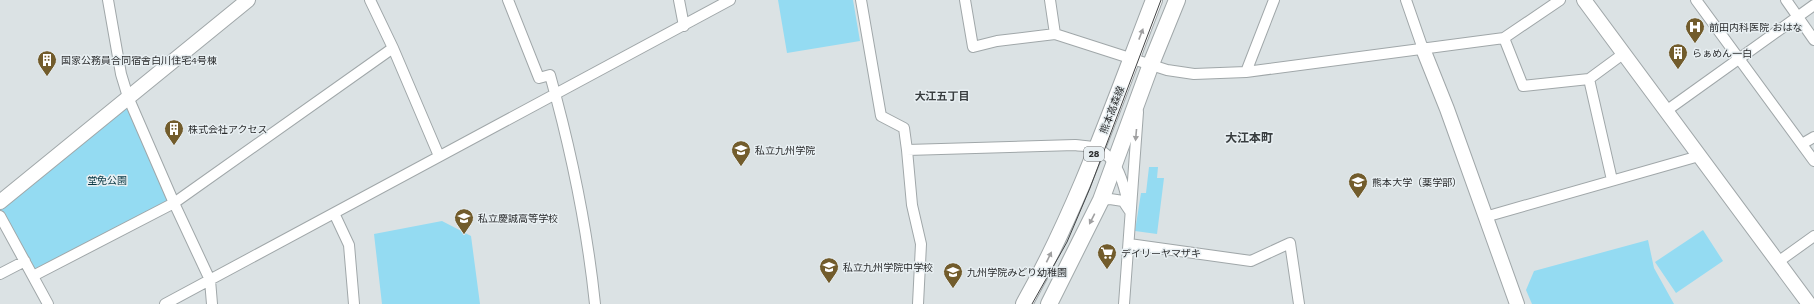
<svg xmlns="http://www.w3.org/2000/svg" width="1814" height="304" viewBox="0 0 1814 304" font-family="'Work Sans','Noto Sans JP',sans-serif">
<style>
.green{fill:#94dbf2}
.lines{fill:none;stroke-linecap:round;stroke-linejoin:round}
.street-casing{stroke:#a0a7a9;stroke-width:12}
.secondary-casing{stroke:#a0a7a9;stroke-width:16}
.primary-casing{stroke:#a0a7a9;stroke-width:18}
.street{stroke:#fff;stroke-width:10}
.secondary{stroke:#fff;stroke-width:14}
.primary{stroke:#fff;stroke-width:16}
.tram{stroke:#414344;stroke-width:1}
.oneway{fill:#a0a0a1}
.labels{text-anchor:middle;dominant-baseline:central;stroke-width:3;stroke-linejoin:round;paint-order:stroke}
.shield{fill:#e8eff2;stroke:#646769;stroke-width:1}
.shield-label{font-size:9px;font-weight:bold;fill:#2b2d2e}
.poi-label{font-size:10px;fill:#2b2d2e;stroke:#e8eff2;text-anchor:start}
.street-label{font-size:10px;fill:#2b2d2e;stroke:#e8eff2}
.park-label{font-size:10px;fill:#083743;stroke:#e8eff2}
.neighbourhood-label{font-size:11px;font-weight:bold;fill:#393e40;stroke:#e8eff2}
.quarter-label{font-size:12px;font-weight:bold;fill:#393e40;stroke:#e8eff2}
</style>
<rect width="100%" height="100%" fill="#dbe2e4"/>
<path class="green" d="M 778,0 L 853,0 L 860,41 L 787,53 Z
M 127,103 L 169,202 L 34,272 L 0,208 Z
M 1149,167 L 1158,167 L 1157,178 L 1164,178 L 1157,234 L 1135,231 L 1141,193 L 1146,193 Z
M 442,221 L 471,236 L 480,304 L 382,304 L 374,234 Z
M 1703,230 L 1723,261 L 1676,293 L 1655,262 Z
M 1648,240 L 1654,268 L 1674,304 L 1532,304 L 1526,290 L 1534,271 Z"/>
<g class="lines">
<defs>
<path id="street" d="M 108,0 L 121,74 L 128,97 L 174,203 L 210,280 L 212,304
M 370,0 L 393,48 L 439,156
M 508,0 L 539,78 L 550,75 C 571,150 587,227 595,304
M 679,0 L 684,26
M 861,0 L 881,116 L 904,128 L 907,150 L 1075,145 C 1082,146 1090,146 1096,148 C 1120,158 1125,190 1130,212
M 965,0 L 973,47 L 997,41 L 1055,34 L 1167,70 L 1194,74 L 1246,72 L 1504,38 L 1560,0
M 1050,0 L 1055,34
M 1406,0 L 1423,49
M 1696,0 L 1814,161
M 1786,0 L 1814,40
M 1504,38 L 1523,86 L 1589,79 L 1612,180
M 1246,72 L 1274,0
M 1589,79 L 1623,54
M 1666,111 L 1814,5
M 1802,144 L 1814,137
M 907,150 L 912,205 L 921,244 L 918,304
M 1101,200 L 1110,199 L 1123,201 L 1129,210
M 334,213 L 349,245 L 354,304
M 0,216 L 48,304
M 1485,217 L 1699,156
M 1129,244 L 1251,261 L 1290,243 L 1299,304
M 1778,262 L 1814,236
M 0,274 L 25,261
M 33,276 L 174,203 L 393,48
M 165,304 L 730,0
M 1124,304 L 1138,112"/>
<path id="secondary" d="M 1584,0 L 1809,304
M 1423,49 L 1447,109 L 1517,304
M 0,202 L 248,0"/>
<path id="primary" d="M 1024,304 C 1078,208 1114,103 1154,0
M 1049,304 L 1101,200 L 1151,64 L 1177,0"/>
</defs>
<use href="#street" class="street-casing"/>
<use href="#secondary" class="secondary-casing"/>
<use href="#primary" class="primary-casing"/>
<use href="#street" class="street"/>
<use href="#secondary" class="secondary"/>
<use href="#primary" class="primary"/>
<path class="tram" d="M 1032,304 L 1067,242 L 1090,188 L 1161,0"/>
</g>
<defs><path id="oneway-solid" d="M-6-.8H1V-3.2L6.5 0L1 3.2V.8H-6Z"/></defs>
<g class="oneway">
<use href="#oneway-solid" transform="translate(1141 34) rotate(-69)"/>
<use href="#oneway-solid" transform="translate(1136 135) rotate(95)"/>
<use href="#oneway-solid" transform="translate(1092 219) rotate(117)"/>
<use href="#oneway-solid" transform="translate(1049 257) rotate(-64)"/>
</g>
<defs>
<symbol id="hospital-pin" viewBox="-11 -11 22 30"><path d="M0 17L-7.5 6A9.5 9.5 0 1 1 7.5 6Z" fill="#725c2c" stroke="#e8eff2"/><path d="M-5-5h3v3.5h4V-5h3V5h-3V1.5h-4V5h-3Z" fill="#fff"/></symbol>
<symbol id="building-pin" viewBox="-11 -11 22 30"><path d="M0 17L-7.5 6A9.5 9.5 0 1 1 7.5 6Z" fill="#725c2c" stroke="#e8eff2"/><path d="M-4-6H4V6H1V3H-1V6H-4ZM-2.5-4.3h1.7v1.8h-1.7ZM.8-4.3h1.7v1.8H.8ZM-2.5-1h1.7V.8h-1.7ZM.8-1h1.7V.8H.8Z" fill="#fff"/></symbol>
<symbol id="school-pin" viewBox="-11 -11 22 30"><path d="M0 17L-7.5 6A9.5 9.5 0 1 1 7.5 6Z" fill="#725c2c" stroke="#e8eff2"/><path d="M0-5L7-2L0 1L-7-2ZM-4 1L0 2.5L4 1V4Q0 6-4 4Z" fill="#fff"/></symbol>
<symbol id="university-pin" viewBox="-11 -11 22 30"><path d="M0 17L-7.5 6A9.5 9.5 0 1 1 7.5 6Z" fill="#725c2c" stroke="#e8eff2"/><path d="M0-5L7-2L0 1L-7-2ZM-4 1L0 2.5L4 1V4Q0 6-4 4Z" fill="#fff"/></symbol>
<symbol id="supermarket-pin" viewBox="-11 -11 22 30"><path d="M0 17L-7.5 6A9.5 9.5 0 1 1 7.5 6Z" fill="#725c2c" stroke="#e8eff2"/><path d="M-6-5.5h2.5l.6 2H6L4.5 2H-2.5L-4.4-4H-6ZM-1.5 3.2a1.3 1.3 0 1 0 .1 0ZM3 3.2a1.3 1.3 0 1 0 .1 0Z" fill="#fff"/></symbol>
</defs>
<g fill-rule="evenodd">
<use href="#hospital-pin" x="1684" y="16" width="22" height="30"/>
<use href="#building-pin" x="1667" y="42" width="22" height="30"/>
<use href="#building-pin" x="36" y="49" width="22" height="30"/>
<use href="#building-pin" x="163" y="118" width="22" height="30"/>
<use href="#school-pin" x="730" y="139" width="22" height="30"/>
<use href="#university-pin" x="1347" y="171" width="22" height="30"/>
<use href="#school-pin" x="453" y="207" width="22" height="30"/>
<use href="#supermarket-pin" x="1096" y="242" width="22" height="30"/>
<use href="#school-pin" x="818" y="256" width="22" height="30"/>
<use href="#school-pin" x="942" y="261" width="22" height="30"/>
</g>
<g class="labels">
<rect class="shield" x="1084" y="147" width="20" height="14" rx="3"/>
<g class="shield-label">
<text x="1094" y="154">28</text>
</g>
<g class="poi-label">
<text x="1709" y="27">前田内科医院 おはな</text>
<text x="1692" y="53">らぁめん一白</text>
<text x="61" y="60">国家公務員合同宿舎白川住宅4号棟</text>
<text x="188" y="129">株式会社アクセス</text>
<text x="755" y="150">私立九州学院</text>
<text x="1372" y="182">熊本大学（薬学部）</text>
<text x="478" y="218">私立慶誠高等学校</text>
<text x="1121" y="253">デイリーヤマザキ</text>
<text x="843" y="267">私立九州学院中学校</text>
<text x="967" y="272">九州学院みどり幼稚園</text>
</g>
<g class="street-label">
<text transform="translate(1112 110) rotate(-69)">熊本高森線</text>
</g>
<g class="park-label">
<text x="107" y="180">堂免公園</text>
</g>
<g class="neighbourhood-label">
<text x="942" y="96">大江五丁目</text>
</g>
<g class="quarter-label">
<text x="1249" y="138">大江本町</text>
</g>
</g>
</svg>
